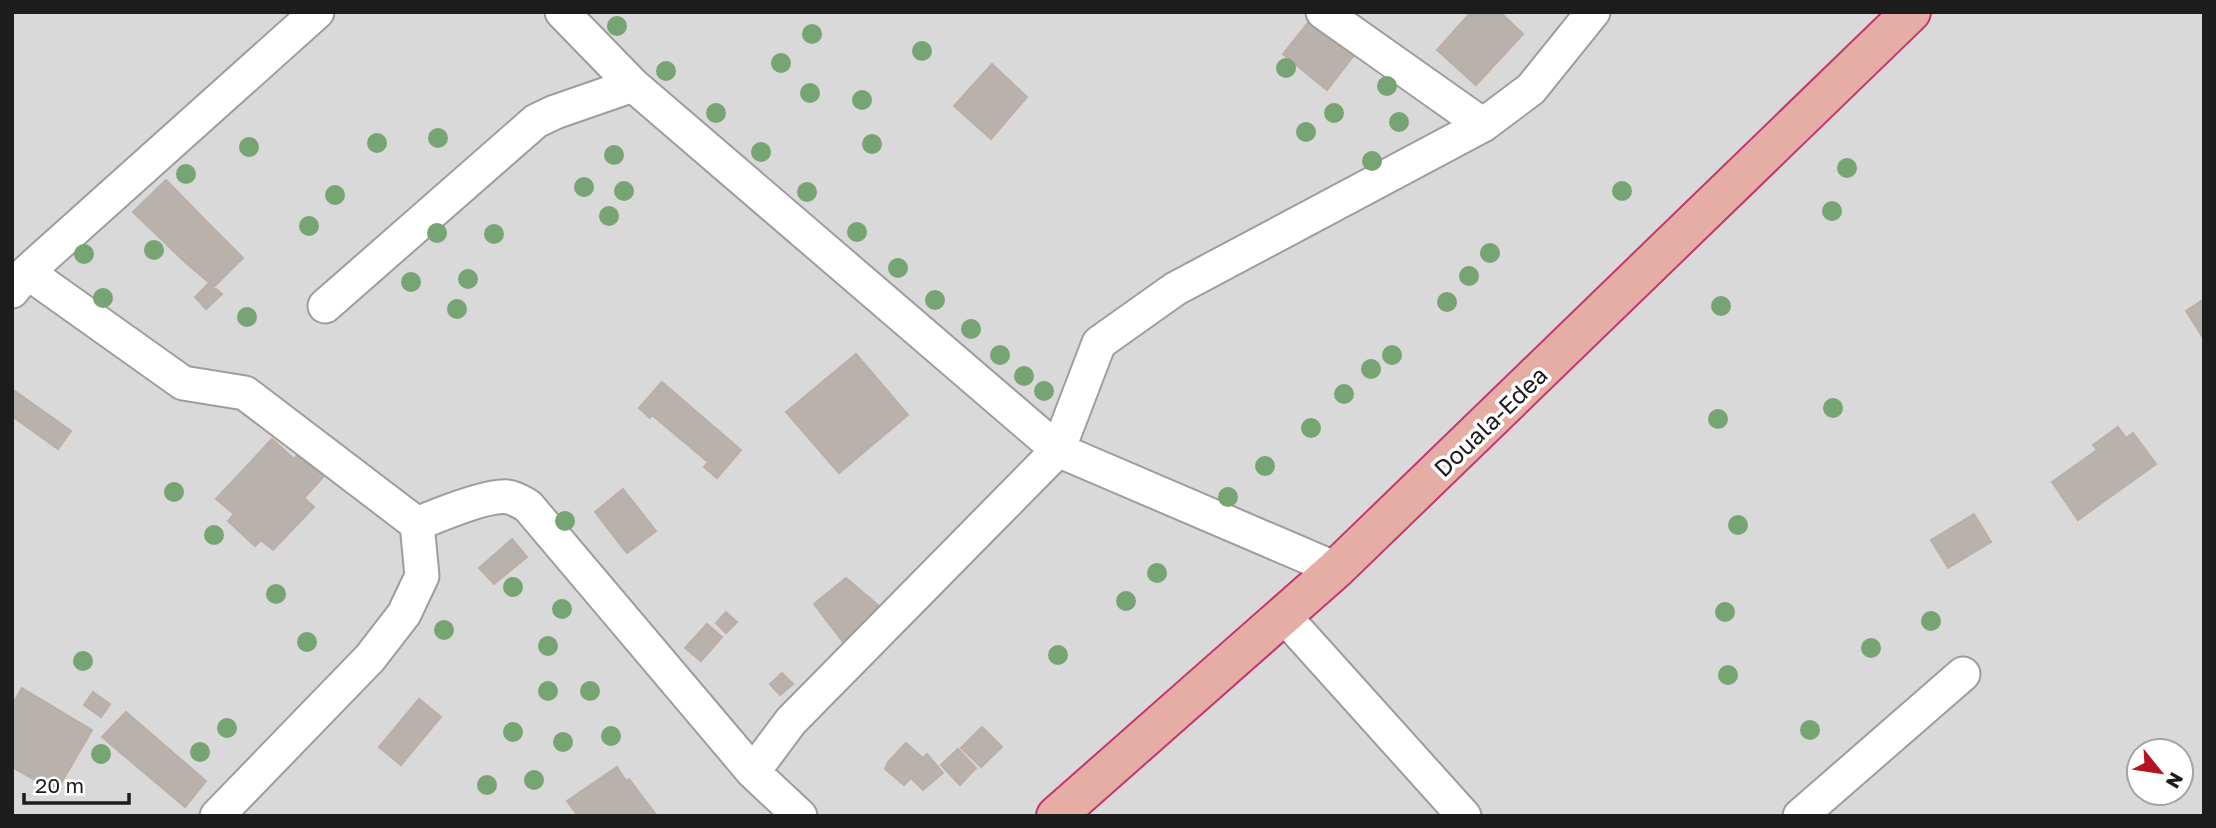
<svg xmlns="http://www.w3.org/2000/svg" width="2216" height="828" viewBox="0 0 2216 828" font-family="'Golos Text',sans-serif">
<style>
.residential{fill:#dad9d9;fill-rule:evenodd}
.building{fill:#b9b1ac;stroke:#bcaea6;stroke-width:2}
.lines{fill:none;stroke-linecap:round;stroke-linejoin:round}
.minor-casing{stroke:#9d9d9d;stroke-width:37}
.trunk-casing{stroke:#c43572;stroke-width:42}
.minor{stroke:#fff;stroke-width:33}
.trunk{stroke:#e6ada4;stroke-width:38}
.tree{fill:#76a472}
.labels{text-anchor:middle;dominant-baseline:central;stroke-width:7;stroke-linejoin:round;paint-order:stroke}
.street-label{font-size:24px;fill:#1c1c1c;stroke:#fff}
</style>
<rect width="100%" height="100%" fill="#ece8e2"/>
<path class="residential" d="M 12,12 L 2204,12 L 2204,816 L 12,816 ZM 2139,751 L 2181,751 L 2181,793 L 2139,793 Z"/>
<path class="building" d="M 1471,12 L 1500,12 L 1523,34 L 1476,85 L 1437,50 Z
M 1311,19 L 1355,54 L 1327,90 L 1283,54 Z
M 992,64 L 1027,97 L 991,139 L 954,106 Z
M 166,180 L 217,232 L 186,263 L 133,212 Z
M 217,232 L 243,258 L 214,287 L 186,263 Z
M 209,283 L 222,294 L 206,309 L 195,297 Z
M 2204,299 L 2204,339 L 2186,311 Z
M 856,354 L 908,415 L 839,473 L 786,412 Z
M 662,382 L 741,450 L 717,478 L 704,467 L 708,462 L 652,415 L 650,418 L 639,408 Z
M 12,389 L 71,431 L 58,449 L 12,416 Z
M 2118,427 L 2126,438 L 2133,433 L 2156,464 L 2078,520 L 2052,482 L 2097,450 L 2093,445 Z
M 272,439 L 294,459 L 299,453 L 324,476 L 304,498 L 314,507 L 273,550 L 261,540 L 255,546 L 228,521 L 234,514 L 216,499 Z
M 623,489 L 656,531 L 627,553 L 595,512 Z
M 1974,514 L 1991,542 L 1948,568 L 1931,540 Z
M 512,539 L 527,557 L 494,584 L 479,568 Z
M 846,578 L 885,611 L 846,646 L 814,604 Z
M 726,612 L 737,622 L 726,633 L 716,623 Z
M 707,624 L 722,637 L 701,661 L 685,648 Z
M 782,673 L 793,684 L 780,695 L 770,684 Z
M 22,688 L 92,730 L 56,792 L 12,767 L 12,705 Z
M 93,692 L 110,704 L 101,717 L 84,705 Z
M 419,699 L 441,717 L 401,765 L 379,747 Z
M 126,712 L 206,781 L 185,807 L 102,737 Z
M 982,727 L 1002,747 L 981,767 L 961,748 Z
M 906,743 L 923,758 L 927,754 L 943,773 L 923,790 L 911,778 L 904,785 L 885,769 L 888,762 Z
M 958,749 L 976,768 L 960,785 L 941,765 Z
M 617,767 L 626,781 L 629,779 L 657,816 L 578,816 L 567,801 Z"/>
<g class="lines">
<defs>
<path id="minor" d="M 562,12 L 633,85 L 1058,450 L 1336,569
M 1323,12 L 1483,125
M 27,272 L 183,383 L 245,393 L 417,524 L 422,576 L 404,614 L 370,658 L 217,816
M 12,291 L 27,272 L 317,12
M 325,306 L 536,121 L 555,112 L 633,85
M 417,524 C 436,516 489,494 508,497 C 515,498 521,502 528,506 L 753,772
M 1284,616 L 1464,816
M 800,816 L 753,772 L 791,721 L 1058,450 L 1099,343 L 1175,289 L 1483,125 L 1531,89 L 1593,12
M 1800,816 L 1963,674"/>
<path id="trunk" d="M 1056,816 L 1336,569 L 1911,12"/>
</defs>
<use href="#minor" class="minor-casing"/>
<use href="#trunk" class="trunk-casing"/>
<use href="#minor" class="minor"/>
<use href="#trunk" class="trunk"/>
</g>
<g class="tree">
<circle cx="617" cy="26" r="10"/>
<circle cx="812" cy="34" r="10"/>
<circle cx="922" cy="51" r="10"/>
<circle cx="781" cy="63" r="10"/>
<circle cx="1286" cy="68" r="10"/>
<circle cx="666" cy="71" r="10"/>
<circle cx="1387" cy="86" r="10"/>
<circle cx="810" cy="93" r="10"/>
<circle cx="862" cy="100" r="10"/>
<circle cx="716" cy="113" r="10"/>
<circle cx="1334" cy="113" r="10"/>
<circle cx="1399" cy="122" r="10"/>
<circle cx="1306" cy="132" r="10"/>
<circle cx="438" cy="138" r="10"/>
<circle cx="377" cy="143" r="10"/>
<circle cx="872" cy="144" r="10"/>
<circle cx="249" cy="147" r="10"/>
<circle cx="761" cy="152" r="10"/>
<circle cx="614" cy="155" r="10"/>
<circle cx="1372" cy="161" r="10"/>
<circle cx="1847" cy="168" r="10"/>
<circle cx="186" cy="174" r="10"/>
<circle cx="584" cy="187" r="10"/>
<circle cx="624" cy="191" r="10"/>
<circle cx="1622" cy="191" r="10"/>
<circle cx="807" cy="192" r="10"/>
<circle cx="335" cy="195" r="10"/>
<circle cx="1832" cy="211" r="10"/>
<circle cx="609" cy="216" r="10"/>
<circle cx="309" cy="226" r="10"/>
<circle cx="857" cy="232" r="10"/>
<circle cx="437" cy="233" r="10"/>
<circle cx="494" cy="234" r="10"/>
<circle cx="154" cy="250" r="10"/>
<circle cx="1490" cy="253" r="10"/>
<circle cx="84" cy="254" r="10"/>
<circle cx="898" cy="268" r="10"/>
<circle cx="1469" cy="276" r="10"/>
<circle cx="468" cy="279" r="10"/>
<circle cx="411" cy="282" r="10"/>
<circle cx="103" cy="298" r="10"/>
<circle cx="935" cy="300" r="10"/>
<circle cx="1447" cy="302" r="10"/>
<circle cx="1721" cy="306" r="10"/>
<circle cx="457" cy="309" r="10"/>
<circle cx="247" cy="317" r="10"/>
<circle cx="971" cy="329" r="10"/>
<circle cx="1000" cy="355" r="10"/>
<circle cx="1392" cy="355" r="10"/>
<circle cx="1371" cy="369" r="10"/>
<circle cx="1024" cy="376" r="10"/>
<circle cx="1044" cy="391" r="10"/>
<circle cx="1344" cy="394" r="10"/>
<circle cx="1833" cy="408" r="10"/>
<circle cx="1718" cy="419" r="10"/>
<circle cx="1311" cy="428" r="10"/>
<circle cx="1265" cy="466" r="10"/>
<circle cx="174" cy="492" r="10"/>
<circle cx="1228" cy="497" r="10"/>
<circle cx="565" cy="521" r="10"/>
<circle cx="1738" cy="525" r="10"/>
<circle cx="214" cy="535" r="10"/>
<circle cx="1157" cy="573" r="10"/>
<circle cx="513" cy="587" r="10"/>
<circle cx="276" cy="594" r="10"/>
<circle cx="1126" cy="601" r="10"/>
<circle cx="562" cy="609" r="10"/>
<circle cx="1725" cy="612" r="10"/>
<circle cx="1931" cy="621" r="10"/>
<circle cx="444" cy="630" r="10"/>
<circle cx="307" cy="642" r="10"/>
<circle cx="548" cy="646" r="10"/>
<circle cx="1871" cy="648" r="10"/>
<circle cx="1058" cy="655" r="10"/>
<circle cx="83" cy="661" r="10"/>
<circle cx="1728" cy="675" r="10"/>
<circle cx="548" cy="691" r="10"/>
<circle cx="590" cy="691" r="10"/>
<circle cx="227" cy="728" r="10"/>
<circle cx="1810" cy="730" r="10"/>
<circle cx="513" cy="732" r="10"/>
<circle cx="611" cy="736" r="10"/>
<circle cx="563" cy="742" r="10"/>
<circle cx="200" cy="752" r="10"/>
<circle cx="101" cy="754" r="10"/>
<circle cx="534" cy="780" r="10"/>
<circle cx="487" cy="785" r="10"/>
</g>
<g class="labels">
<g class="street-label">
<text transform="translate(1490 421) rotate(-44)">Douala-Edea</text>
</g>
</g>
<rect width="2216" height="828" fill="none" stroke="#1c1c1c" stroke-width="28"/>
<g transform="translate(2160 772) rotate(120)"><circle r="33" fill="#ffffff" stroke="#a4a4a4" stroke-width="2"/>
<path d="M0-5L12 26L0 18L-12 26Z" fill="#b31421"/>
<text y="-10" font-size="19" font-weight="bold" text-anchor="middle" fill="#1c1c1c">N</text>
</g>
<path d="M24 793v10h105v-10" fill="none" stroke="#1c1c1c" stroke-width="3.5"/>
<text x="35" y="793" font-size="21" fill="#1c1c1c" stroke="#ffffff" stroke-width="5" paint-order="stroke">20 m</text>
</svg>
